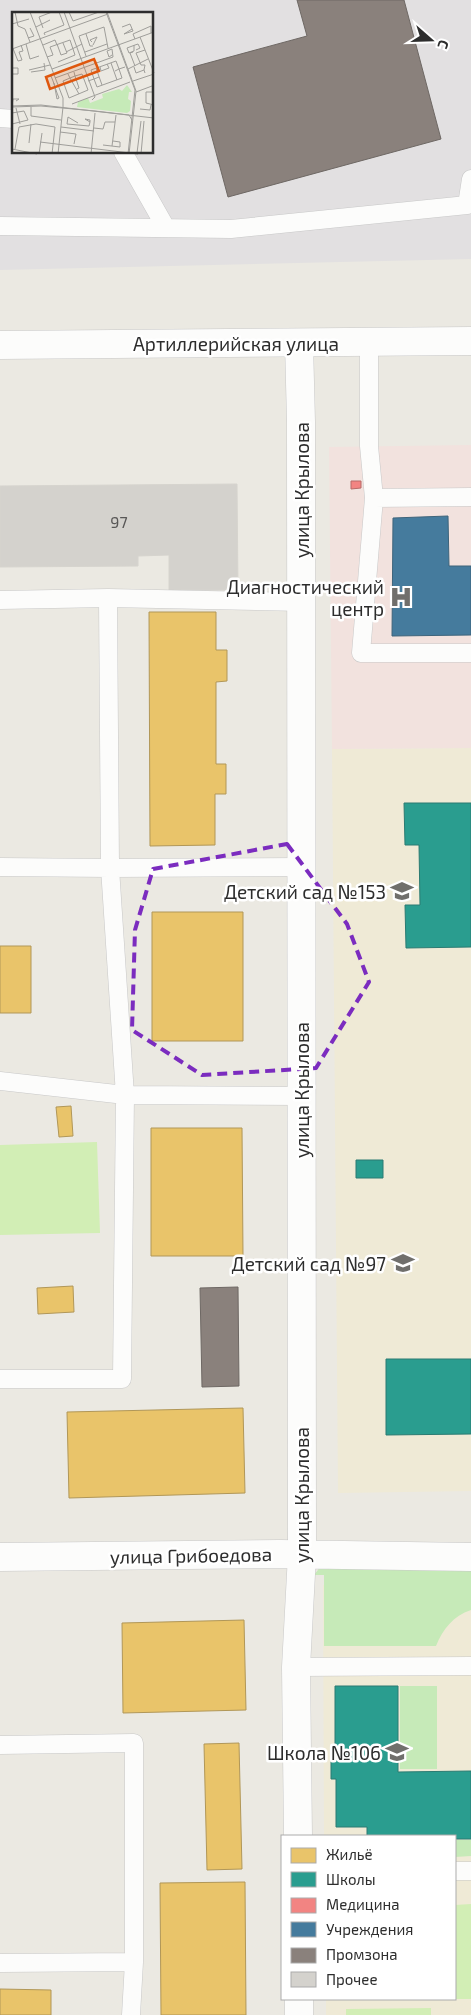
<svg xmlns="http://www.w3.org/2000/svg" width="471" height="2015" viewBox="0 0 471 2015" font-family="'Exo 2',sans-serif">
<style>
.industrial{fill:#e2e0e1;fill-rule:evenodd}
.education{fill:#efead6}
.medical{fill:#f2e2de}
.green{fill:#c6eab8}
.pitch{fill:#d2eeb5}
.homes{fill:#e9c46a;stroke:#b19758}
.schools{fill:#2a9d8f;stroke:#2b7b72}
.health{fill:#f28482;stroke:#b76a68}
.public{fill:#457b9d;stroke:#3e647b}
.industry{fill:#8a817c;stroke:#6e6864}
.building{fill:#d4d2cd;stroke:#d6d4ce}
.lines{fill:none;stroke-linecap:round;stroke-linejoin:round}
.lane-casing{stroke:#c8c8c8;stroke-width:19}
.street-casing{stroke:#c8c8c8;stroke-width:29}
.secondary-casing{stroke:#c8c8c8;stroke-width:29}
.lane{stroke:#fcfcfb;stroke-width:18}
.street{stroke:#fcfcfb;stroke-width:28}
.secondary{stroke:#fcfcfb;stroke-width:28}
.marked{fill:none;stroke:#7b2cbf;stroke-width:4;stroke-dasharray:10 6;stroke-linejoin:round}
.labels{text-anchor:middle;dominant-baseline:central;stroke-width:5;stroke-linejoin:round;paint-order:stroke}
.number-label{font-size:16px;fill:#585756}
.street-label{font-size:19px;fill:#2d2d2d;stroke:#fff}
.poi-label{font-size:19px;fill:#2d2d2d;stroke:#fff;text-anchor:end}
.inset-road{fill:none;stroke:#9f9e9a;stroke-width:1}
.view{fill:#df570e;fill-opacity:0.15;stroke:#df570e;stroke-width:2.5}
.inset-edge{fill:none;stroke:#2d2d2d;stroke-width:2.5}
</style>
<rect width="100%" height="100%" fill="#ebe9e2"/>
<path class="industrial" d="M 0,0 L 471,0 L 471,259 L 0,270 ZM 14,14 L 152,14 L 152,152 L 14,152 Z"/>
<path class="education" d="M 471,748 L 471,1491 L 338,1493 L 332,749 Z
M 323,1585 L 471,1585 L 471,2015 L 326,2015 L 326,1999 L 455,1999 L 455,1836 L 324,1836 Z"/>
<path class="medical" d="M 471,445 L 471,748 L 332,749 L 329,447 Z"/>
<path class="green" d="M 325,1561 L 471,1561 L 471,1610 C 453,1616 443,1629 436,1646 L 324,1646 L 324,1575 L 314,1575 Z
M 400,1686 L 437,1686 L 437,1769 L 400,1769 Z
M 455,1840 L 471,1840 L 471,1856 L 455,1857 Z"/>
<path class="pitch" d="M 97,1142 L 100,1233 L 0,1235 L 0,1145 Z
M 471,1904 L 471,1999 L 443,1999 L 455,1999 L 455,1905 Z
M 431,2008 L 431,2015 L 346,2015 L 346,2009 Z"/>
<path class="homes" d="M 149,612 L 216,612 L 216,650 L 227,650 L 227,681 L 216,682 L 216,764 L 226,764 L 226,794 L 215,794 L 215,845 L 150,846 Z
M 152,912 L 243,912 L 243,1041 L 152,1041 Z
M 0,946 L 31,946 L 31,1013 L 0,1013 Z
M 71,1106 L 73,1136 L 59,1137 L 56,1107 Z
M 151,1128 L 242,1128 L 243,1256 L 151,1256 Z
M 73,1286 L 74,1312 L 38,1314 L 37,1288 Z
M 243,1408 L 245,1493 L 69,1498 L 67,1412 Z
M 244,1620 L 246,1710 L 123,1713 L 122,1623 Z
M 239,1743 L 242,1869 L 207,1870 L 204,1744 Z
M 245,1882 L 246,2015 L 161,2015 L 160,1883 Z
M 0,1989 L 51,1990 L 51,2015 L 0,2015 Z"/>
<path class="schools" d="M 404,803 L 471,803 L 471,947 L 406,948 L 405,905 L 420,905 L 419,845 L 405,845 Z
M 356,1160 L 383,1160 L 383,1178 L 356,1178 Z
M 386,1359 L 471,1359 L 471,1434 L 386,1435 Z
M 335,1686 L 398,1686 L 398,1772 L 471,1771 L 471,1839 L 455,1839 L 455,1836 L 367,1836 L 367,1827 L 336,1827 L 336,1779 L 331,1779 L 331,1749 L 335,1749 Z"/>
<path class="health" d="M 351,481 L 361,481 L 361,488 L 351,489 Z"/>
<path class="public" d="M 448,516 L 449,566 L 471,566 L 471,635 L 392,636 L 393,518 Z"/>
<path class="industry" d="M 297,0 L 404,0 L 441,139 L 228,197 L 193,67 L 307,36 Z
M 238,1287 L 239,1386 L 202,1387 L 200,1288 Z"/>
<path class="building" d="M 237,484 L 238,590 L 169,590 L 169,555 L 138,556 L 138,566 L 0,567 L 0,486 Z"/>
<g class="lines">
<defs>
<path id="lane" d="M 0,118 L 14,119
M 123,152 L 166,228
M 0,226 L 231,229 L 467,205 L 471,179
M 369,342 L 369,446 L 374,498 L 361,653 L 471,653
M 374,498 L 471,497
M 108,598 L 302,602
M 0,600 L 108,598 L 110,868 L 302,867
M 0,867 L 110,868 L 125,1095 L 0,1081
M 0,1379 L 122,1379 L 125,1095 L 301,1096
M 296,1667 L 471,1666
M 0,1745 L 134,1743 L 134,1962 L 131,2015
M 455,1871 L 471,1871
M 0,1963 L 134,1962"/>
<path id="street" d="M 0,1557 L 280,1554 L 471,1557
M 298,1836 L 296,1667 L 302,1555 L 301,422 L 299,343
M 299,1999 L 299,2015"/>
<path id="secondary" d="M 0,345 L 471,341"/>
</defs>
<use href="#lane" class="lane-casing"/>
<use href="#street" class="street-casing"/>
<use href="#secondary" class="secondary-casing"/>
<use href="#lane" class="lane"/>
<use href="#street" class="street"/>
<use href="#secondary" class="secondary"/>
</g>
<path class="marked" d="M 287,844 L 347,924 L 369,982 L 316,1068 L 202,1075 L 132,1030 L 135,930 L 153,869 Z"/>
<defs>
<symbol id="hospital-bare" viewBox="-9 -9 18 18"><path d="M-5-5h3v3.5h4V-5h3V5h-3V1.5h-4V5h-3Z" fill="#706f6c" stroke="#fff" stroke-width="2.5" paint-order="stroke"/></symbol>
<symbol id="school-bare" viewBox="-9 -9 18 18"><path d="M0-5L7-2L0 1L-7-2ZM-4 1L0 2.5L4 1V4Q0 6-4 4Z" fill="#706f6c" stroke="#fff" stroke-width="2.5" paint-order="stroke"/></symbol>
</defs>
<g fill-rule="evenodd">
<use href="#hospital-bare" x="385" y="581" width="32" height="32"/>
<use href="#school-bare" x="386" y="875" width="32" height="32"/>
<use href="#school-bare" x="387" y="1247" width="32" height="32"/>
<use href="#school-bare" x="381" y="1736" width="32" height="32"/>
</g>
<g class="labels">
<g class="number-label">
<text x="119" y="521">97</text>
</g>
<g class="street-label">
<text x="236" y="343">Артиллерийская улица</text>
<text transform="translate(301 490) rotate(-90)">улица Крылова</text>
<text transform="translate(301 1090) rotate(-90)">улица Крылова</text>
<text transform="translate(301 1495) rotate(-90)">улица Крылова</text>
<text transform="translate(191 1555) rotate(-1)">улица Грибоедова</text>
</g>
<g class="poi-label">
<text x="384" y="586">Диагностический<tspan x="384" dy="22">центр</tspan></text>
<text x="386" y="891">Детский сад №153</text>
<text x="386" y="1263">Детский сад №97</text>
<text x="381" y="1752">Школа №106</text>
</g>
</g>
<g transform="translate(12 12)">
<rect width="141" height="141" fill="#ebe9e2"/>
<path d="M 115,73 L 120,80 L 117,80 L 116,87 L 119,89 L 118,99 L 115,101 L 65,95 L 66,90 L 76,86 L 78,91 L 91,86 L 90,82 L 107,77 L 110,79 Z" fill="#c6eab8"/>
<path class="inset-road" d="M 3,0 L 6,14 L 13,17 L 18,30M 18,0 L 51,86 L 51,95M 52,0 L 83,85 L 80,88M 57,0 L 61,9 L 87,0M 94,0 L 123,78 L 116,142M 95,0 L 124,79 L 117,142M 0,12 L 17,7M 24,15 L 38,8M 110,15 L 118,12 L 121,19M 31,16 L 27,5 L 40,0M 120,17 L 112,22 L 121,19M 74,22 L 78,34 L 81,34M 33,23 L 32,21 L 52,13 L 47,0M 128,25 L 142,61M 16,26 L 22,24 L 18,16M 123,27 L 121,22 L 139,14 L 139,21M 80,30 L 78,28 L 85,25 L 81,33M 14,32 L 18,47 L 27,44M 45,32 L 49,43 L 55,41 L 51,31M 31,33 L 43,28 L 45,33M 122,33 L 122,39 L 117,41 L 115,36 L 123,33 L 126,32 L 128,36 L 124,38M 0,34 L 6,49 L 10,48 L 7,40 L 11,39 L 9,33M 0,37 L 96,2M 54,40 L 70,32M 73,40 L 95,32M 121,40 L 118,41 L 123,54M 74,44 L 67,24 L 92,15 L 96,36M 35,45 L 41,43 L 38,35 L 58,28 L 63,43 L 46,50M 99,51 L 105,68M 88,55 L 89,59 L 97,56 L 95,52M 122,55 L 124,61 L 132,58 L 133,61M 0,56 L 6,56 L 6,62 L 0,62 L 0,58M 84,56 L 90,73M 40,57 L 142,20M 116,57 L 136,47M 17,58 L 38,53M 132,58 L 133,53 L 129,53 L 124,41 L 133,38M 19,60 L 33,58 L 32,51M 56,62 L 58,66 L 51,69 L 57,86 L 76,78 L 70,62 L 63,64 L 62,60M 34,65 L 39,64 L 41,69 L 45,81 L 47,86 L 45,87 L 42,71M 87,65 L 82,67 L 79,58 L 104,49 L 107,57 L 113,55M 43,66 L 101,45 L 100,37 L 95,39 L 97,45 L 100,43M 76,69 L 82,67 L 85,75 L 110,66 L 107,57 L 103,59M 121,69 L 142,62M 65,77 L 67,76 L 63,64 L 58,66 L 67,82M 124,80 L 140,74M 142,80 L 134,80 L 134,91 L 142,93M 60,92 L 118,70M 0,94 L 1,87 L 7,87 L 4,89M 0,94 L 29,93 L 142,106M 0,95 L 29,94 L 83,99 L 117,103 L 120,108M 19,95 L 19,104 L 49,108M 4,96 L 8,112M 128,97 L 138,98 L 139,93M 0,101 L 12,99 L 16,108 L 0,112M 66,111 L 56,105 L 55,112 L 77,114 L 78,110 L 78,108 L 73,107 L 78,110M 49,115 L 82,119M 82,116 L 91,117 L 93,110 L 103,110M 48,120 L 64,122 L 62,132M 28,130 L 126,142M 17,131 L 19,112M 91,133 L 108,135 L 108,130 L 101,129M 100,134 L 104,103M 0,137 L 25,142M 3,137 L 7,115 L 24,112 L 43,115 L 40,142M 125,141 L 129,109M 27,142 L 30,121M 46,142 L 51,95M 79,142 L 83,101M 129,142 L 132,109"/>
<path class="view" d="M 82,47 L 87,59 L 38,77 L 34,65 Z"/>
<rect width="141" height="141" class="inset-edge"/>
</g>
<rect x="281" y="1835" width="175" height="165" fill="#ffffff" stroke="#ababab"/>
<rect x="291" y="1848" width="25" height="15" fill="#e9c46a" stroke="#ababab"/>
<text x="326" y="1860" font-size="15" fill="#2d2d2d">Жильё</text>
<rect x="291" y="1872" width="25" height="15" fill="#2a9d8f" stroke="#ababab"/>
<text x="326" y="1885" font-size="15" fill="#2d2d2d">Школы</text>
<rect x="291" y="1898" width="25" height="15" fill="#f28482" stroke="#ababab"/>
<text x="326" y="1910" font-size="15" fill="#2d2d2d">Медицина</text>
<rect x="291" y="1922" width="25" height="15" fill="#457b9d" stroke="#ababab"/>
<text x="326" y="1935" font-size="15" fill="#2d2d2d">Учреждения</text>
<rect x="291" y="1948" width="25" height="15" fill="#8a817c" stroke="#ababab"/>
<text x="326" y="1960" font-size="15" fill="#2d2d2d">Промзона</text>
<rect x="291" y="1972" width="25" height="15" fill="#d4d2cd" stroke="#ababab"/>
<text x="326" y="1985" font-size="15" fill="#2d2d2d">Прочее</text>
<g transform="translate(431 40) rotate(110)" stroke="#ffffff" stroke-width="4" paint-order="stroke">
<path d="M0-4L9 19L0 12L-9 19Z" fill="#2d2d2d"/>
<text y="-8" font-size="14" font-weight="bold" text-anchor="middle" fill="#2d2d2d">С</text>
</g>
</svg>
